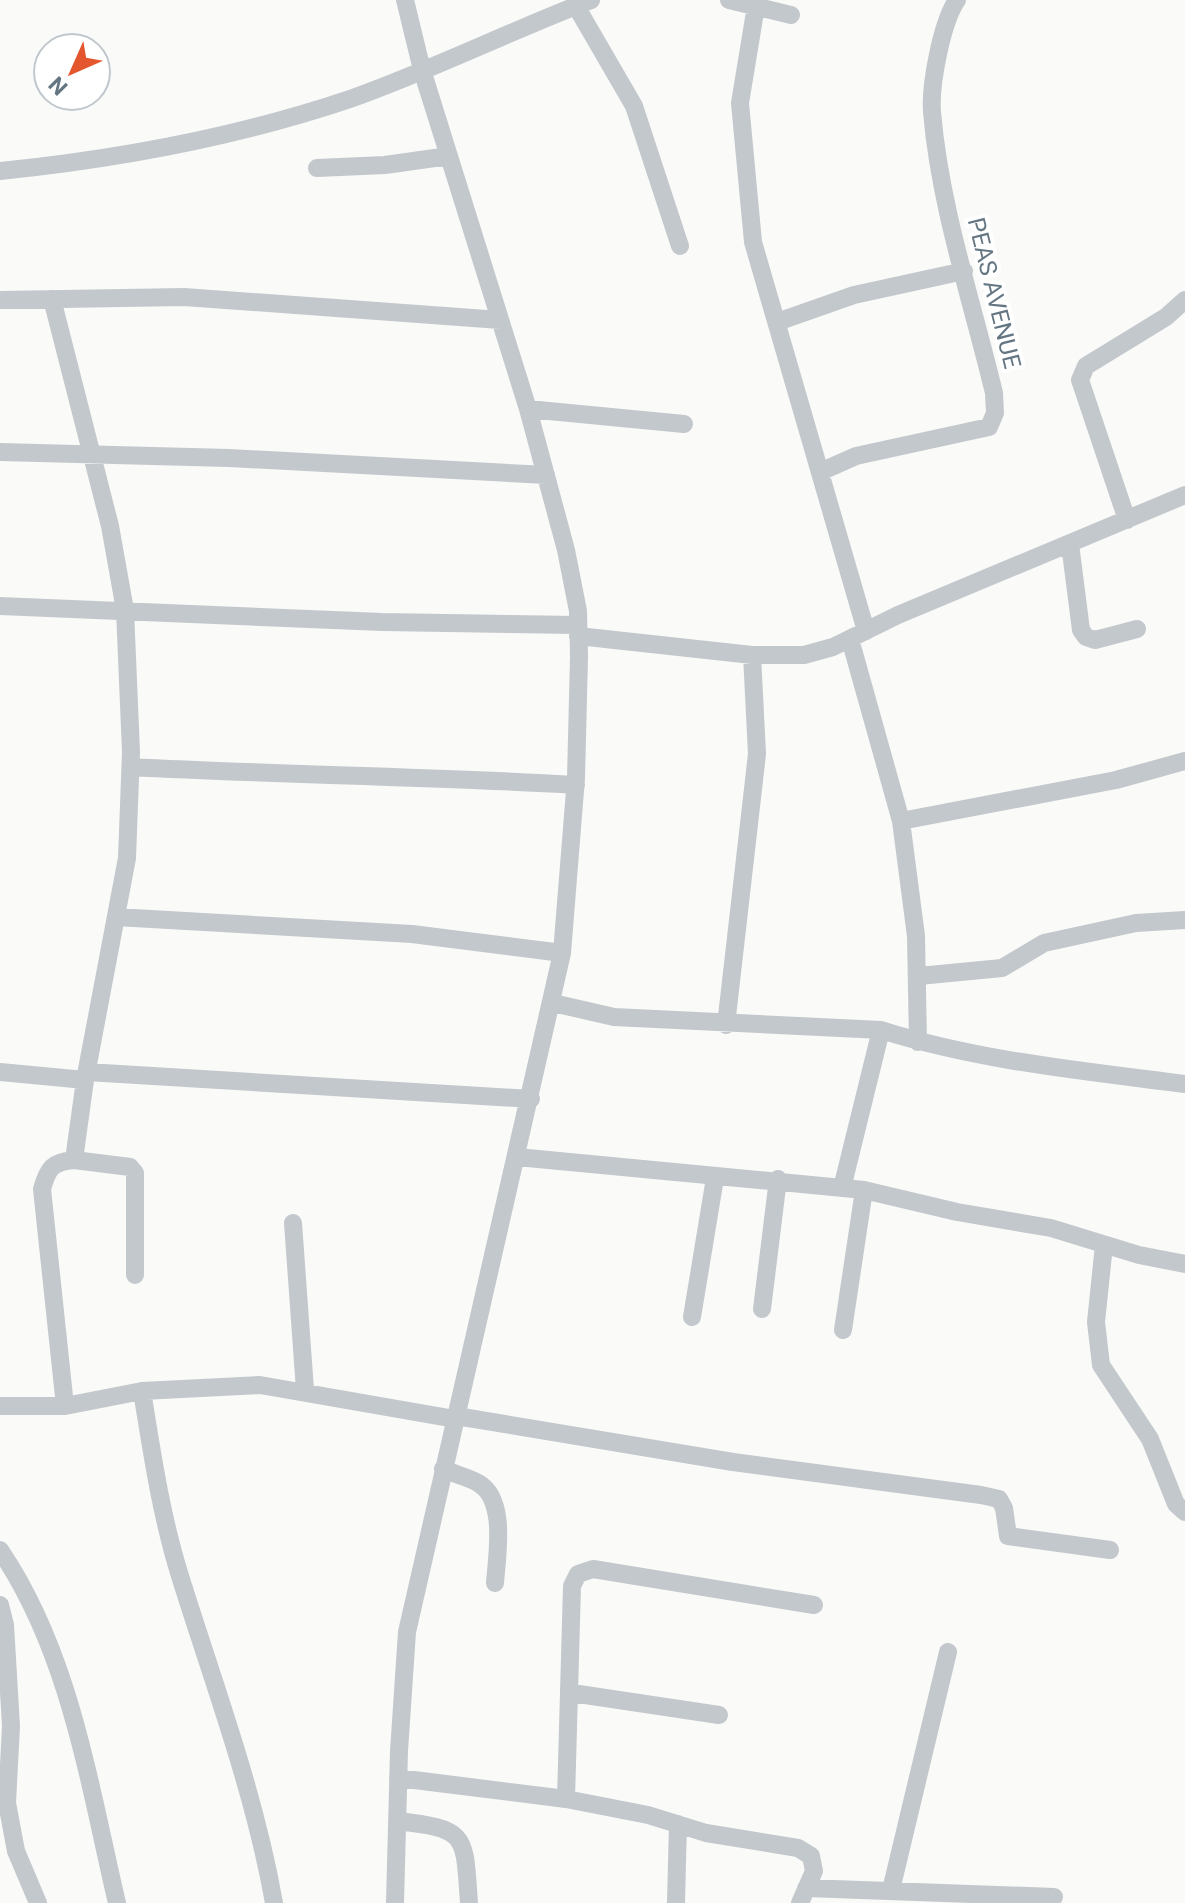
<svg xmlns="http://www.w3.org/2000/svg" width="1185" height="1903" viewBox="0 0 1185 1903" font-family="Roboto,sans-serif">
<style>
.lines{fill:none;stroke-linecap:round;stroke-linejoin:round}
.minor{stroke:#c3c8cc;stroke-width:18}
.labels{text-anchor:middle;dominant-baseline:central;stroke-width:8;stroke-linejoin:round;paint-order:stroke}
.street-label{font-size:24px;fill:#657683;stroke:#fff}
</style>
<rect width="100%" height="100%" fill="#fafaf8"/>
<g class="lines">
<path class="minor" d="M 729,0 L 791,15
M 576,6 L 634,106 L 680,246
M 756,6 L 740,103 L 753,242 L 866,631
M 317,168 L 385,165 L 449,156
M 0,171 C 118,159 237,137 350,99 C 432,70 510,31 591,0
M 52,299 L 110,526 L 125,610 L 131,752 L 127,858 L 85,1080 L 74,1160 C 52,1162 48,1168 42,1189 L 65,1406
M 0,300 L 184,297 L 500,320
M 777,322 L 854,295 L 964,271
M 528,409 L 684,424
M 0,452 L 229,458 L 546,475
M 820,472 L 856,456 L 989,427 L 995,413 L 994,393 C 972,301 940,207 932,112 C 930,84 942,22 957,0
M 1127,520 L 1080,380 L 1086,366 L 1166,317 L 1185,300
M 1070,544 L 1081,630 L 1086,637 L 1095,640 L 1137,629
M 0,606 L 382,622 L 578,625
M 578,636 L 752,655 L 804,655 L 833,647 L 898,615 L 1185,495
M 850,639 L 901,821 L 916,936 L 918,1042
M 131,767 C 279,775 427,776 576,785
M 901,821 L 1116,780 L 1185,761
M 116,917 L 412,934 L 562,953
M 919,976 L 1002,968 L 1044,943 L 1136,923 L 1185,920
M 553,1003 L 614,1017 L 881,1030 C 979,1061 1084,1071 1185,1084
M 726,1025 L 757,754 L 752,655
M 0,1072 L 85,1080
M 87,1072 L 531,1099
M 517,1157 L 864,1190 L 957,1212 L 1051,1228 L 1139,1255 L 1185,1264
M 74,1160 L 130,1167 L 135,1173 L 135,1275
M 842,1188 L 881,1030
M 293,1223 L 305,1390
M 1104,1245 L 1096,1322 L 1101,1365 L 1150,1439 L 1176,1504 L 1185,1512
M 762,1309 L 778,1179
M 692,1317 L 715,1178
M 843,1330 L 864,1190
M 142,1391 C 152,1453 161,1515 180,1576 C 214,1685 254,1790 274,1903
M 0,1406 L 65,1406 L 142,1391 L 260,1385 L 455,1419
M 456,1416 L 733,1462 L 981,1495 L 999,1499 L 1004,1508 L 1008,1536 L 1110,1550
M 443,1469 C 454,1474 468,1477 478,1483 C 507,1499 497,1555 495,1583
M 0,1550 C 70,1653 89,1784 117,1903
M 0,1605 L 5,1625 L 11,1726 L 7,1803 L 16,1851 L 38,1903
M 572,1693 L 719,1715
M 398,1778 L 566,1799 L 648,1815 L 706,1833 L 798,1848 L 811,1856 L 814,1871 L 800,1903
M 566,1799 L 572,1586 L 578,1574 L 593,1569 L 814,1605
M 397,1821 C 469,1829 464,1835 469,1903
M 806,1888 L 1054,1897
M 891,1890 L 948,1652
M 395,1903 L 399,1751 L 407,1632 L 562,953 L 576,778 L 579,657 L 578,611 L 566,550 L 528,409 L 422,70 L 405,0
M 676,1903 L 678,1824"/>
</g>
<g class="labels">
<g class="street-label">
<text transform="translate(994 293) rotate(76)">PEAS AVENUE</text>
</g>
</g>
<g transform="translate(72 72) rotate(225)"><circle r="38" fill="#ffffff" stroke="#c1c8cd" stroke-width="2"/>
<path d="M0-6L14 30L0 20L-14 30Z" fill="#e4572e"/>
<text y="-12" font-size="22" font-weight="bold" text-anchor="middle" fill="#657683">N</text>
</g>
</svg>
